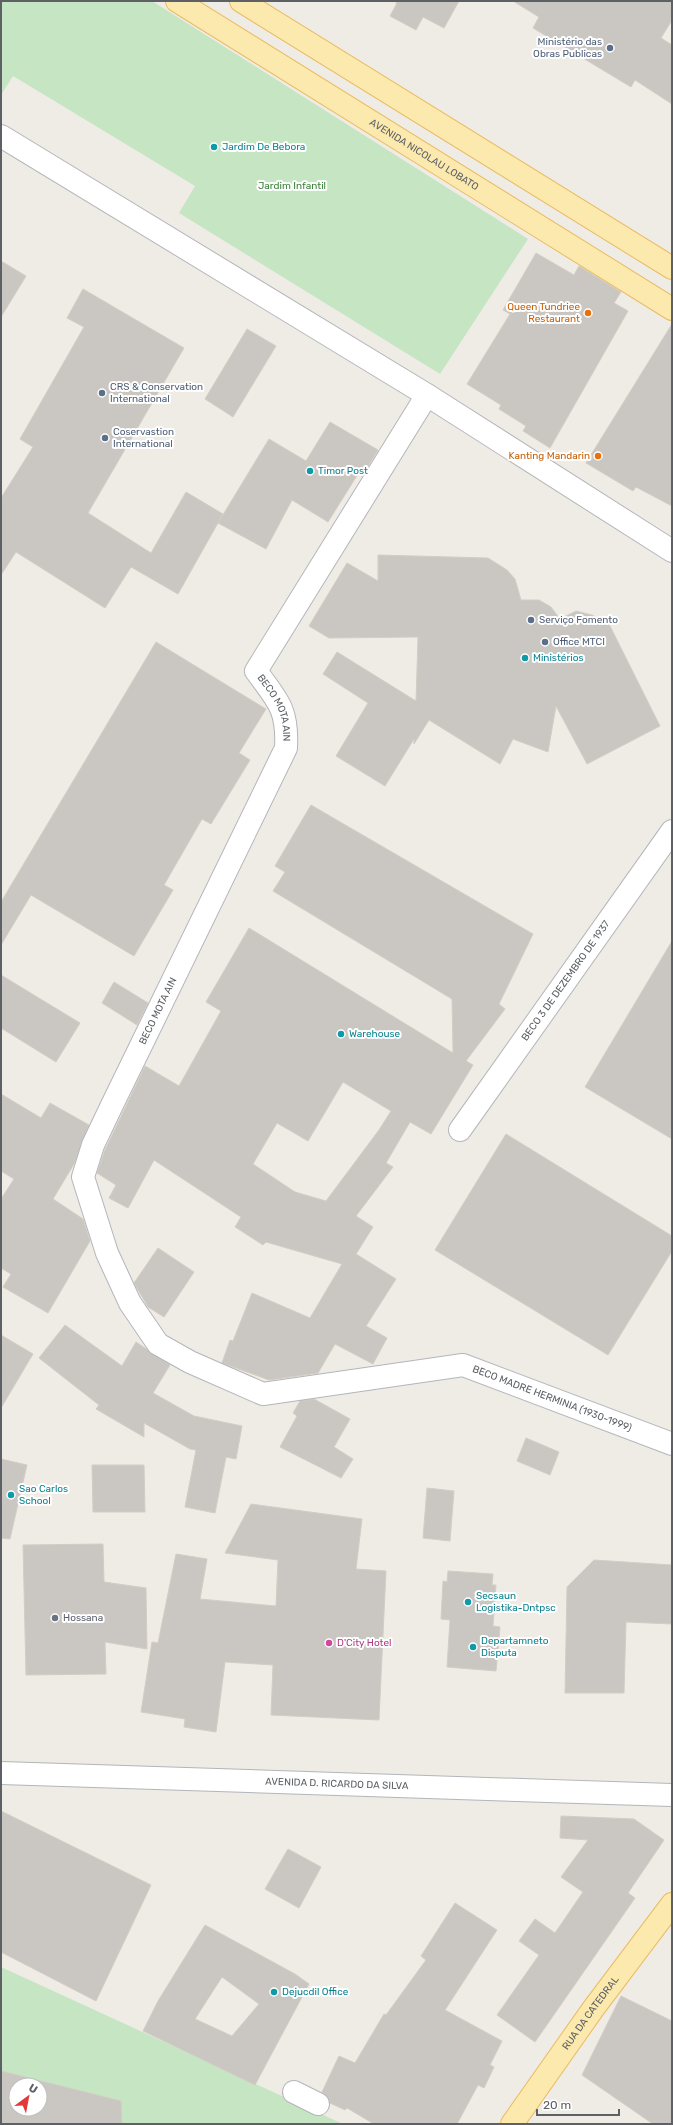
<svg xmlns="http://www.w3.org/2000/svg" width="673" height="2125" viewBox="0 0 673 2125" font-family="Rubik,sans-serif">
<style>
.green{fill:#c6e5c3;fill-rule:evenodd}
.building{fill:#cac7c2;stroke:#d3cec4;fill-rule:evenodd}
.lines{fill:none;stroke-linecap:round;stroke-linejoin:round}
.minor-casing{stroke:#b3b6ba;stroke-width:24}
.tertiary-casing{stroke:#b3b6ba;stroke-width:24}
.secondary-casing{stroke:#b2b5ba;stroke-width:24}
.primary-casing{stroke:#ebbb63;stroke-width:24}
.minor{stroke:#fff;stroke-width:22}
.tertiary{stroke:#fff;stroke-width:22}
.secondary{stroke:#fff;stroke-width:22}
.primary{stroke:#fbe9ae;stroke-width:22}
.service-dot{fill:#5c6f8a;stroke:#fff;stroke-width:1.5}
.culture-dot{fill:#0f9aa8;stroke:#fff;stroke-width:1.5}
.food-dot{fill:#e8710a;stroke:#fff;stroke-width:1.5}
.worship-dot{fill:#6b7280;stroke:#fff;stroke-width:1.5}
.hotel-dot{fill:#d1479c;stroke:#fff;stroke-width:1.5}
.labels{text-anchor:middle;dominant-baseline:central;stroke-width:4;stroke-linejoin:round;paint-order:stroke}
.service-label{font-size:10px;fill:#4e5e75;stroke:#fff;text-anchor:start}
.culture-label{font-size:10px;fill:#0d838f;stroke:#fff;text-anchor:start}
.street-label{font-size:10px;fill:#5d6165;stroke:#fff}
.park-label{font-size:10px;fill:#3a8138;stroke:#fff}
.food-label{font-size:10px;fill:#c56008;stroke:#fff;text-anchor:end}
.worship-label{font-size:10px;fill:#5b616d;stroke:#fff;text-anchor:start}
.hotel-label{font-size:10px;fill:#b23c85;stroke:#fff;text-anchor:start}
</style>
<rect width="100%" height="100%" fill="#efece6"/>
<path class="green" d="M 1,1 L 152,1 L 528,239 L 440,374 L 179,213 L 195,186 L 13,76 L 1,95 Z
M 1,1967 L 343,2124 L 1,2124 ZM 16,2085 L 40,2085 L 40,2109 L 16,2109 Z"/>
<path class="building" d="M 394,1 L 459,1 L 444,28 L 423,17 L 416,30 L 390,16 L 397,3 Z
M 513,1 L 672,1 L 672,20 L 661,38 L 672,45 L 672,104 L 635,80 L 631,87 L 533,28 L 539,17 Z
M 536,253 L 574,275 L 579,266 L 621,292 L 614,303 L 628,311 L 550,448 L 523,431 L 526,426 L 499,409 L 501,405 L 467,384 L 510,314 L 503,310 Z
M 1,261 L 26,276 L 1,317 Z
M 83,289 L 184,348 L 88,513 L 151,553 L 186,492 L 223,514 L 178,594 L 131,567 L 105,608 L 16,552 L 1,575 L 1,498 L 33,447 L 20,439 L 84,327 L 67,318 Z
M 672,324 L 672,506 L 636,487 L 633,491 L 586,463 Z
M 247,329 L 276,346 L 233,417 L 205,399 Z
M 330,422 L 378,450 L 362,476 L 358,474 L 328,522 L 292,500 L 266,549 L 218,523 L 269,439 L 306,461 Z
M 378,555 L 488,558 L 507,570 L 515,579 L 521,600 L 539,600 L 551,607 L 560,619 L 576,611 L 592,615 L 609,624 L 660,726 L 587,764 L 556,706 L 548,752 L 513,739 L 500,764 L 429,720 L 414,744 L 414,739 L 385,786 L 336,756 L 368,703 L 323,674 L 337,652 L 416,701 L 418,637 L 329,638 L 309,626 L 347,563 L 378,581 Z
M 156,642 L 266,709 L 239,753 L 250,760 L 211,824 L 202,819 L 164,885 L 173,890 L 134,956 L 31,895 L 1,945 L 1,902 Z
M 311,805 L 533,934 L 499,1004 L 505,1009 L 466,1061 L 473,1065 L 431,1134 L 410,1122 L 386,1163 L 393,1167 L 356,1216 L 373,1227 L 356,1254 L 396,1279 L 366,1326 L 387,1338 L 373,1364 L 335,1344 L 318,1373 L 269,1380 L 222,1363 L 230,1340 L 233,1341 L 252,1293 L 310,1318 L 342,1264 L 266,1242 L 263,1245 L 235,1227 L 241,1217 L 154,1160 L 128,1208 L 109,1198 L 116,1185 L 97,1173 L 105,1150 L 145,1066 L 179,1086 L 221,1011 L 206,1002 L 249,928 L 453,1053 L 452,999 L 273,891 L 285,872 L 275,866 ZM 343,1082 L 391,1111 L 379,1130 L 326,1201 L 295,1192 L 253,1164 L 277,1123 L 308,1141 Z
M 672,941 L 672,1139 L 585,1087 Z
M 1,975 L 80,1023 L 56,1062 L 1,1028 Z
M 114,982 L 148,1003 L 137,1025 L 102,1003 Z
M 1,1094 L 41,1118 L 50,1103 L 89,1125 L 74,1164 L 53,1199 L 83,1219 L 90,1241 L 48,1313 L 3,1287 L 11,1274 L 1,1268 L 1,1199 L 14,1179 L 1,1171 Z
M 506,1134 L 672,1236 L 672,1251 L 608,1355 L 435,1250 Z
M 158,1248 L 194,1272 L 164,1317 L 148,1307 L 134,1283 Z
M 65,1325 L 122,1366 L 136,1342 L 170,1365 L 153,1393 L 194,1416 L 242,1426 L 236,1459 L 226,1457 L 215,1513 L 185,1507 L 196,1450 L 190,1449 L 144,1423 L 144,1437 L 96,1409 L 99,1405 L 39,1358 Z
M 1,1335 L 33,1354 L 1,1408 Z
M 314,1399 L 350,1419 L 334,1447 L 353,1459 L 341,1478 L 280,1447 L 297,1416 L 293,1413 L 300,1401 Z
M 526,1438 L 559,1452 L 550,1475 L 517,1461 Z
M 1,1459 L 27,1465 L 10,1539 L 1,1538 Z
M 92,1465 L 144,1465 L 145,1512 L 93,1512 Z
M 427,1488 L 454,1491 L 450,1541 L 423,1538 Z
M 251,1504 L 362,1519 L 356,1569 L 386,1571 L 379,1720 L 271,1715 L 273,1665 L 225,1662 L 216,1732 L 184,1727 L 185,1719 L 141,1712 L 152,1642 L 158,1643 L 176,1554 L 207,1559 L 200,1599 L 276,1606 L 278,1560 L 225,1553 Z
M 103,1544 L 104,1582 L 146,1588 L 147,1649 L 105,1642 L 106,1674 L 26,1675 L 23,1545 Z
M 594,1560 L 672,1565 L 672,1624 L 626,1622 L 624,1693 L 565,1693 L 567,1587 Z
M 448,1571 L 493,1574 L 492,1585 L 496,1585 L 493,1626 L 500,1627 L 496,1671 L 447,1667 L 450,1620 L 441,1619 L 443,1581 L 447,1582 Z
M 1,1811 L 151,1885 L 96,2001 L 1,1952 Z
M 561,1816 L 634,1819 L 664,1840 L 628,1893 L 635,1898 L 535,2042 L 497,2015 L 539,1955 L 519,1941 L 535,1919 L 555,1933 L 583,1892 L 561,1877 L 588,1840 L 560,1838 Z
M 288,1849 L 321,1867 L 299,1908 L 265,1889 Z
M 455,1903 L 497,1930 L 445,2010 L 502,2041 L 490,2065 L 494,2067 L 484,2088 L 478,2085 L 457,2124 L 374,2124 L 347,2108 L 345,2110 L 330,2103 L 328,2097 L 322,2092 L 339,2056 L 355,2063 L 384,2014 L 386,2015 L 426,1960 L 421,1956 Z
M 205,1925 L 295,1974 L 309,1984 L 255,2085 L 143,2031 L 158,2001 ZM 222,1977 L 259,2004 L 232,2036 L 195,2019 Z
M 621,1996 L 672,2021 L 672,2124 L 653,2124 L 582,2075 Z
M 1,2071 L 121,2101 L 122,2124 L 1,2124 ZM 16,2085 L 40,2085 L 40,2109 L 16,2109 Z"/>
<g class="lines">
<defs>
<g id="minor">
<path id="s1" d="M 427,395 L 256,671 C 278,701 288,709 286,748 L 113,1103 L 93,1145 L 83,1177 L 107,1253 L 130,1303 L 158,1344 L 190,1362 L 263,1394 L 463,1365 L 672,1444"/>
<path id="s2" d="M 460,1130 L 672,831"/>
<path d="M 294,2092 L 318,2104"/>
</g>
<path id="tertiary" d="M 1,136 L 427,395 L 672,551"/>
<g id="secondary">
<path id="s3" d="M 1,1773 L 672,1795"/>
</g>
<g id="primary">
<path id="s4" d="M 177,1 L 672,309"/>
<path d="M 241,1 L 672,268"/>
<path id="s5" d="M 512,2124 L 593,2009 L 672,1904"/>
</g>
</defs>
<use href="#minor" class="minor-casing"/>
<use href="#tertiary" class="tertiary-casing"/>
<use href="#secondary" class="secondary-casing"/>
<use href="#primary" class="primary-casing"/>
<use href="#minor" class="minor"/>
<use href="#tertiary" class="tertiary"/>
<use href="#secondary" class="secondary"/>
<use href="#primary" class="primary"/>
</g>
<g class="service-dot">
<circle cx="610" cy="48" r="4"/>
<circle cx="102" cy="393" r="4"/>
<circle cx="105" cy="438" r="4"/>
<circle cx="531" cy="620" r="4"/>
<circle cx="545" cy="642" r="4"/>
</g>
<g class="culture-dot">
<circle cx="214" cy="147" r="4"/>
<circle cx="310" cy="471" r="4"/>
<circle cx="525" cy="658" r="4"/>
<circle cx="341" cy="1034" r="4"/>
<circle cx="11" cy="1495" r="4"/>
<circle cx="468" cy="1602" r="4"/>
<circle cx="473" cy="1647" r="4"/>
<circle cx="274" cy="1992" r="4"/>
</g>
<g class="food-dot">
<circle cx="588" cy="313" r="4"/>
<circle cx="598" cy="456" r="4"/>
</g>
<circle class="worship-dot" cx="55" cy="1618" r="4"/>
<circle class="hotel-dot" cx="329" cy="1643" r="4"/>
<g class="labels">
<g class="service-label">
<text x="602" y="42" text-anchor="end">Ministério das<tspan x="602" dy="12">Obras Publicas</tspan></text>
<text x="110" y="387">CRS &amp; Conservation<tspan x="110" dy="12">International</tspan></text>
<text x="113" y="432">Coservastion<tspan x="113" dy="12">International</tspan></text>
<text x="539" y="620">Serviço Fomento</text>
<text x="553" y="642">Office MTCI</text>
</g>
<g class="culture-label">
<text x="222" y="147">Jardim De Bebora</text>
<text x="318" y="471">Timor Post</text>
<text x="533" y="658">Ministérios</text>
<text x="349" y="1034">Warehouse</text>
<text x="19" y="1489">Sao Carlos<tspan x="19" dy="12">School</tspan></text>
<text x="476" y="1596">Secsaun<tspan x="476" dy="12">Logistika-Dntpsc</tspan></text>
<text x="481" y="1641">Departamneto<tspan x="481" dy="12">Disputa</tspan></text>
<text x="282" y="1992">Dejucdil Office</text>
</g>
<g class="street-label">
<text stroke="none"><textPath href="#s4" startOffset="291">AVENIDA NICOLAU LOBATO</textPath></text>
<text stroke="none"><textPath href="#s1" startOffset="367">BECO MOTA AIN</textPath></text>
<text stroke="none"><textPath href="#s2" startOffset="183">BECO 3 DE DEZEMBRO DE 1937</textPath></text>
<text transform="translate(158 1011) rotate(-64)">BECO MOTA AIN</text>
<text stroke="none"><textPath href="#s1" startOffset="1483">BECO MADRE HERMINIA (1930-1999)</textPath></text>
<text stroke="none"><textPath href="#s3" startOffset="336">AVENIDA D. RICARDO DA SILVA</textPath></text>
<text stroke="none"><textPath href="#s5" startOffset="136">RUA DA CATEDRAL</textPath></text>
</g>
<g class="park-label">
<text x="292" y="186">Jardim Infantil</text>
</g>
<g class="food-label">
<text x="580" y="307">Queen Tundriee<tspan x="580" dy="12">Restaurant</tspan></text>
<text x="590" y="456">Kanting Mandarin</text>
</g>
<g class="worship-label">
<text x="63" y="1618">Hossana</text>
</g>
<g class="hotel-label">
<text x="337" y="1643">D'City Hotel</text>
</g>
</g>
<rect width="673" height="2125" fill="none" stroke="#5d6165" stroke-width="4"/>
<g transform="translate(28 2097) rotate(32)"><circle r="19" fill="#ffffff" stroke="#bec0c1"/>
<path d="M0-3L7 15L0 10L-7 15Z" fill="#e13a39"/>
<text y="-6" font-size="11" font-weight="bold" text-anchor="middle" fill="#5d6165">U</text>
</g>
<path d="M537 2109v6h82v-6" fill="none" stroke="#5d6165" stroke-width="2"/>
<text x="543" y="2109" font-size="12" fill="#5d6165" stroke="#ffffff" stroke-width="3" paint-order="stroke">20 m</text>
</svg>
